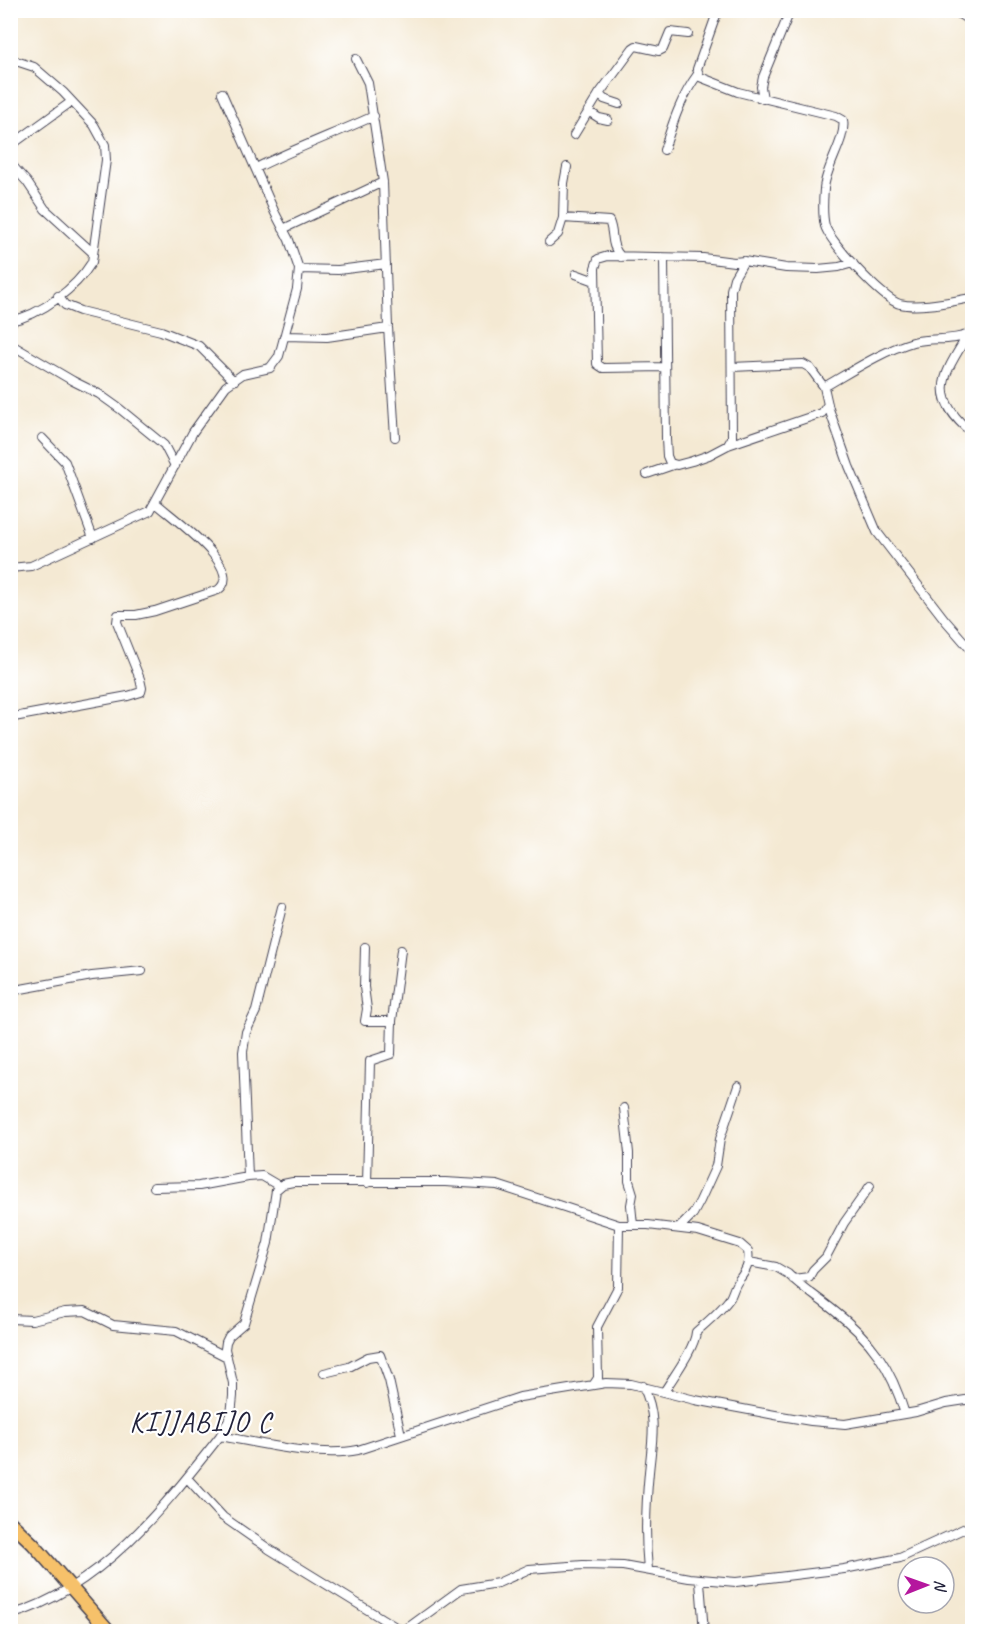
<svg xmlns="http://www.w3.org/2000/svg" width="983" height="1642" viewBox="0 0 983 1642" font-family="Caveat,sans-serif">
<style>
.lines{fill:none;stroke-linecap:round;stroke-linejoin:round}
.minor-casing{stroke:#424052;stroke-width:10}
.primary-casing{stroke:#424052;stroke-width:15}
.minor{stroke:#fff;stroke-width:8}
.primary{stroke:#f6c16b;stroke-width:12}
.labels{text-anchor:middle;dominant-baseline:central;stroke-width:4.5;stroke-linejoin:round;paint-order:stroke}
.quarter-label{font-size:28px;letter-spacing:1.5px;fill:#22223b;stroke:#fff}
</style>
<rect width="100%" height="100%" fill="#fff"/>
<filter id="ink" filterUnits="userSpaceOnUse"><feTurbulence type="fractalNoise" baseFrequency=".0167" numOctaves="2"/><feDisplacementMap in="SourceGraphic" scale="12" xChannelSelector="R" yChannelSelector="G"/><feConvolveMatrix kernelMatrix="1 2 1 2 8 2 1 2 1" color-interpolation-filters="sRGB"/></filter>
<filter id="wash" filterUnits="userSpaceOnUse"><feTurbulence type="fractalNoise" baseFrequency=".008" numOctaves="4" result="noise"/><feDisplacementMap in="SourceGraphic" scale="24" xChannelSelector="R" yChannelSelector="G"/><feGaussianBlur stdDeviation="1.35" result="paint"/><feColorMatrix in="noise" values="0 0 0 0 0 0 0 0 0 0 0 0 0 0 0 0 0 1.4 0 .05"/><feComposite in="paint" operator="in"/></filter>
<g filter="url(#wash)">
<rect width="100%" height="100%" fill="#f4e9d3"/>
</g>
<g filter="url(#ink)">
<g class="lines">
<defs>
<path id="minor" d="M 718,10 L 697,69 L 700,77 L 738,92 L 836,116 L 843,120 C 847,138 825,168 824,189 C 823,201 822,214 825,226 C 830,242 883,300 900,304 C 919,309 953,301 972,298
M 953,10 L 972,22
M 10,59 L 34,67 L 63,92 L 94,125 L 105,145 L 106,160 L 92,262 C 76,288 41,315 10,321
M 356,59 L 368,83 L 383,182 L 388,327 L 395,437
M 763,99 L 761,87 L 763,77 L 788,16 C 799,9 806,15 815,10
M 619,104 L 604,99 L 599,94 L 633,48 L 636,46 L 659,51 L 663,49 L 670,32 L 688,34
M 588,111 L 599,118 L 608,120
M 574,135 L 599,94
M 10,146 L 71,102
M 664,150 C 673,122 681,97 698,74
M 10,163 L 27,182 L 45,209 L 92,252
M 567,167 L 564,183 L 563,218 L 609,221 C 615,235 609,244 621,257
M 256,168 C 294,149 334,134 374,116
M 283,229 L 383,182
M 549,242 L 558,234 L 563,218
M 664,258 L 666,439 L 667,456 L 670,463 L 677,465 L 692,461 L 709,455 L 728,445 L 822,413 L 828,404
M 299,269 L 338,270 L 386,264
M 576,274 L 595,281
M 58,296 L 65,305 L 80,311 L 161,331 L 199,346 L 234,381
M 972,328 C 946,373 924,393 972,433
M 285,336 L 327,337 L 388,328
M 10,344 L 73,381 L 99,394 L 120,409 L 164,445 L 175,466
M 665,367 L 603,368 L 597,364 L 595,268 L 598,259 L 608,256 L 703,258 L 734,262 L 744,261 L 786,268 L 818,269 L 839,267 L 853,263
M 732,367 L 803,364 L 810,368 L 824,387 L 829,409 L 849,466 L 877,532 L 945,620 L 972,651
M 824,387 C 852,371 882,351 913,342 C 932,337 951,342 969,334
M 42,438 L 65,462 L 93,538
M 728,445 L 732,438 L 731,290 L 734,278 L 744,261
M 647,474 L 673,465
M 10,568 L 31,566 L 150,511 L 193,432 L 226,386 L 243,374 L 270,368 L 279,356 L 297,289 L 299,269 L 289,240 L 275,213 L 222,93
M 14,717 L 128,696 L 141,692 L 142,688 L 140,679 L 117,622 L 118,615 L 136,615 L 155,611 L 218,590 C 247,569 171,517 156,503
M 365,947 L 364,987 L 367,1009 L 365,1021 L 392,1021 L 391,1054 L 370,1061 L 367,1183
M 10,991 L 92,976 L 142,971
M 392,1021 L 401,950
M 624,1108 L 629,1153 L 629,1181 L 633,1194 L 631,1205 L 633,1225
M 248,1177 L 243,1052 L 246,1032 L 256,1011 L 282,907
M 154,1187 L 199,1186 L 248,1177 L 262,1176 L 279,1186
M 679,1228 L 693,1214 L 700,1201 L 716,1166 L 720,1139 L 738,1086
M 749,1262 L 776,1267 L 788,1274 C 801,1287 817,1297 832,1309 C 871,1339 891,1367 905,1414
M 793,1279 L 809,1277 L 813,1270 L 826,1257 L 844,1223 L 870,1186
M 10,1319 L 32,1320 L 65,1312 L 85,1311 L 113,1325 L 176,1331 L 227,1357
M 324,1373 L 349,1367 L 368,1357 L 380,1355 L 389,1380 L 401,1435
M 594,1384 L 598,1378 L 597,1327 L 618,1287 L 619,1225
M 643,1386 C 658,1417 652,1440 649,1472 C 646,1503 645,1540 648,1570
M 220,1436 L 231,1415 L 233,1396 L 233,1383 L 225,1349 L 226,1342 L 229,1336 L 244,1323 L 268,1243 L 276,1190 L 283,1184 L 293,1182 L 445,1182 L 497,1185 L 619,1225 L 648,1225 L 698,1231 L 740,1244 L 748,1251 C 750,1264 746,1271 738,1281 C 734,1286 733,1293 730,1298 C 721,1311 707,1322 696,1332 C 695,1348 673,1377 664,1392
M 187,1478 L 223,1517 L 269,1549 L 402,1631
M 700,1582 L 704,1632
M 10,1615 C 100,1589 165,1506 220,1436 C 261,1443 318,1458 358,1450 L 520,1397 L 606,1383 L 631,1384 L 695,1400 L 775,1415 L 811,1421 L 845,1424 L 916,1412 L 946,1403 L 972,1399
M 402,1632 L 461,1589 L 498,1583 L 529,1569 L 583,1565 L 623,1566 L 689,1578 L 736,1582 L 844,1569 L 900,1558 L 972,1525"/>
<path id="primary" d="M 10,1522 L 33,1544 L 110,1632"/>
</defs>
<use href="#minor" class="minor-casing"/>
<use href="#primary" class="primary-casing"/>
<use href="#minor" class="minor"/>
<use href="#primary" class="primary"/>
</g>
</g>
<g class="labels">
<g class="quarter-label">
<text x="201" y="1421">KIJJABIJO C</text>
</g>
</g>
<rect width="983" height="1642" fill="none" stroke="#fff" stroke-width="36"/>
<g transform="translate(926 1585) rotate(89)"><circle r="28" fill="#ffffff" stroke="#a7a7b1" stroke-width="1.5"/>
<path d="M0-4.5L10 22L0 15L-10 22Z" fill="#b5179e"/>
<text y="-9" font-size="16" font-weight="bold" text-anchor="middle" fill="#22223b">N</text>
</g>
</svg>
